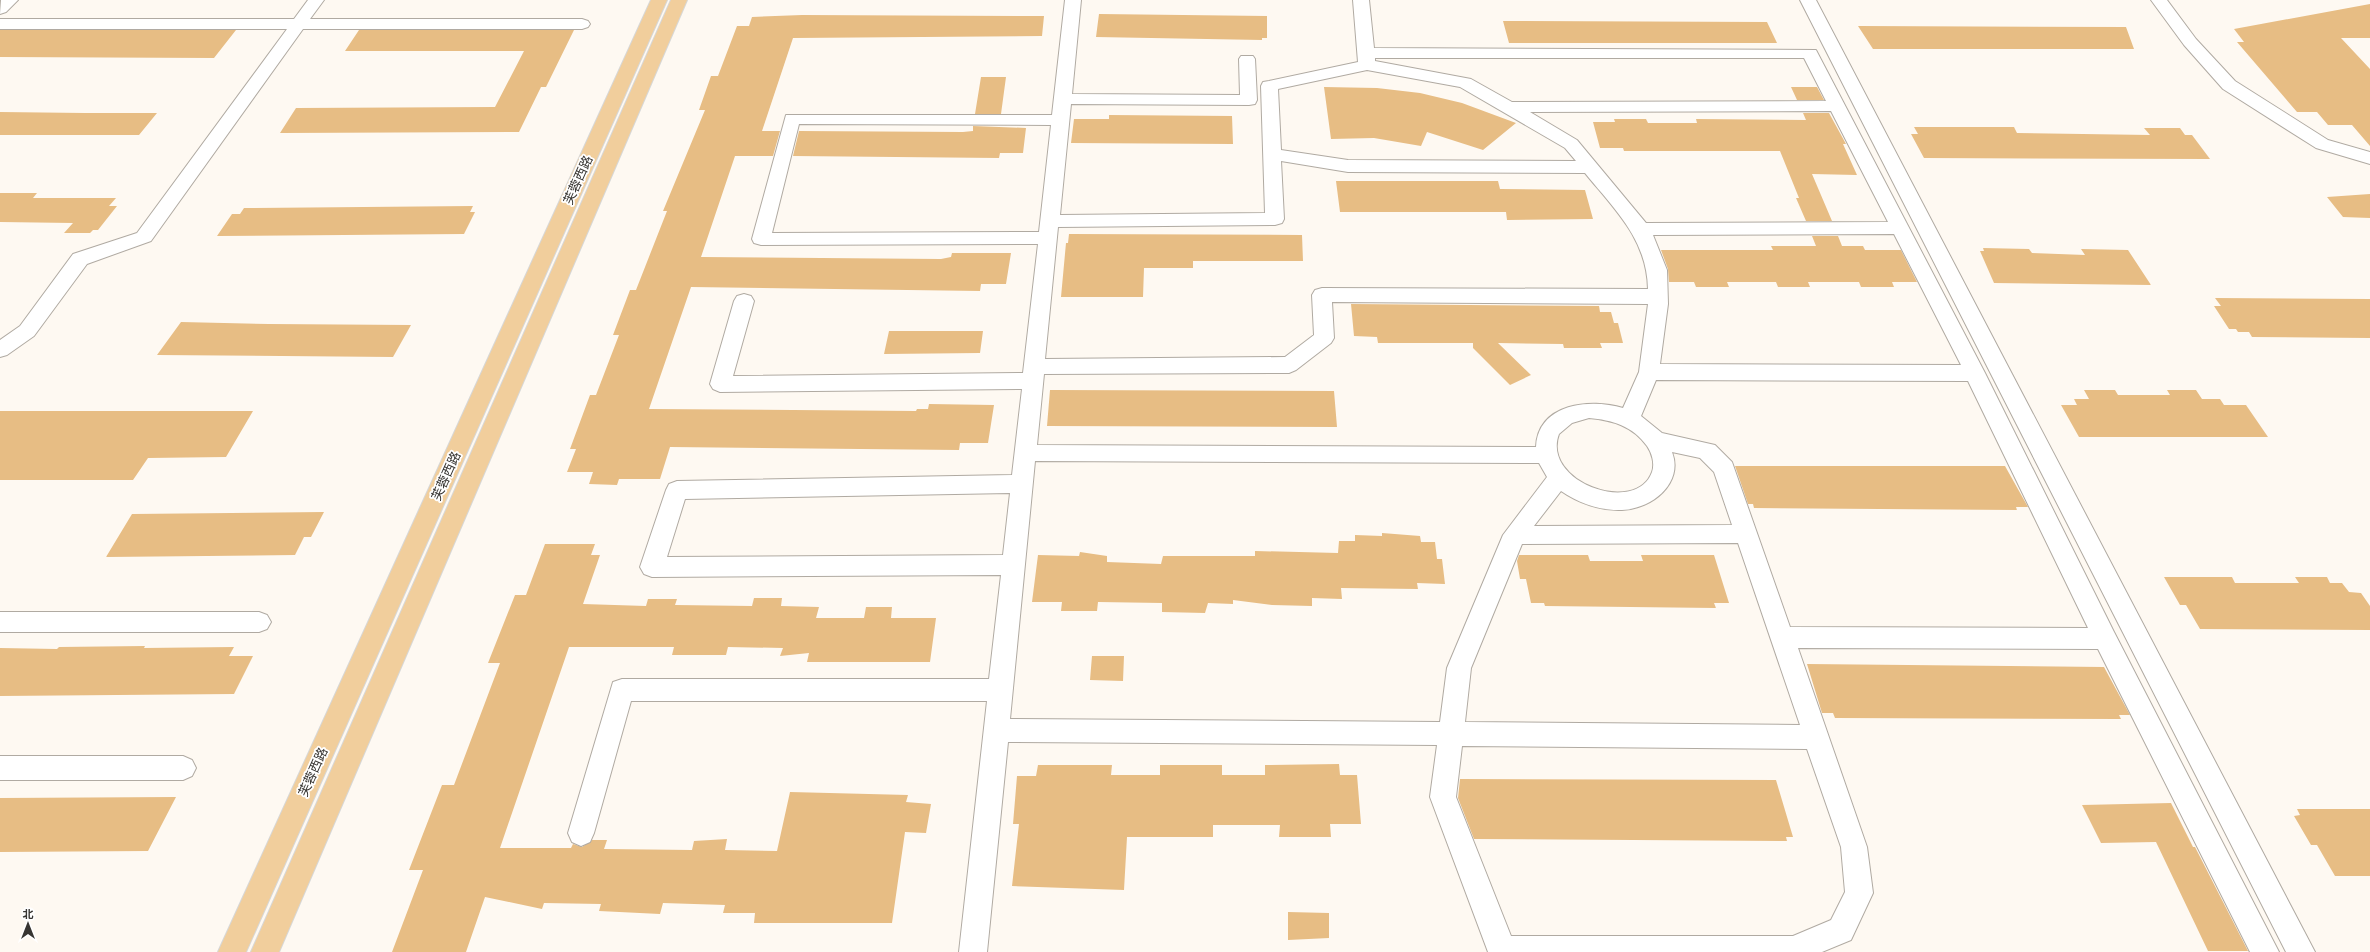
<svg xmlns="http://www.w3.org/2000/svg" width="2370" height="952" viewBox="0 0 2370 952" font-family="Poppins,'Noto Sans SC',sans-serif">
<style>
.building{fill:#e7bd84}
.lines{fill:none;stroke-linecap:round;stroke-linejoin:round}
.minor-casing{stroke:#b0aaa2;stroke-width:2}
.major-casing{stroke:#d7d7d6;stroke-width:2}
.minor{fill:#fff;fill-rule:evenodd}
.major{fill:#f1ce9c;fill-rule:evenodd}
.labels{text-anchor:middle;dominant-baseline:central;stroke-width:3.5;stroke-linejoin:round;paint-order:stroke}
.street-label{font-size:13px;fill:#373532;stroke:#fff}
</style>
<rect width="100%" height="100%" fill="#fef9f2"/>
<path class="building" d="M 2370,4 L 2370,38 L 2341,38 L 2370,69 L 2370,146 L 2352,125 L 2328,125 L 2317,112 L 2297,112 L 2237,42 L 2244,42 L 2234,29 Z
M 1099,14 L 1267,16 L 1267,38 L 1262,38 L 1262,40 L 1096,37 Z
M 802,15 L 1044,16 L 1042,36 L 793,38 L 762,131 L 780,131 L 773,156 L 735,156 L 701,257 L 941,259 L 951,257 L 952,253 L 1011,253 L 1006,284 L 981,284 L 980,291 L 691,287 L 649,409 L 916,411 L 917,409 L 928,409 L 929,404 L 994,405 L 988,443 L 960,443 L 959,450 L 670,447 L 660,479 L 619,479 L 617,485 L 589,484 L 593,472 L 567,472 L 576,449 L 570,449 L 590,395 L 596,395 L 619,335 L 613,335 L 630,290 L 636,290 L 667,211 L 663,211 L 705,110 L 699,110 L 711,76 L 718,76 L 737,26 L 749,26 L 752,17 Z
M 1503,21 L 1767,22 L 1777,43 L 1509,43 Z
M 1858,26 L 2126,27 L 2134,49 L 1873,49 Z
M 0,30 L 236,30 L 214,58 L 0,57 Z
M 359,30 L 574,30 L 546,87 L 541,87 L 519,132 L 280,133 L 296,108 L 495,107 L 524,51 L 345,51 Z
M 981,77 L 1006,77 L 1001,114 L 975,114 Z
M 1324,87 L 1377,88 L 1420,93 L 1462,103 L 1516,123 L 1483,150 L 1427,132 L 1421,146 L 1374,138 L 1331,139 Z
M 1791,87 L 1817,87 L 1824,100 L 1797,100 Z
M 0,112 L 85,113 L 157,113 L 139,135 L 0,135 Z
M 1803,113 L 1829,113 L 1846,144 L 1843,144 L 1857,175 L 1812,174 L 1832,221 L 1806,221 L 1796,198 L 1799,198 L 1780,151 L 1624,151 L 1623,148 L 1600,148 L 1593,122 L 1615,122 L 1614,119 L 1646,119 L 1648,123 L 1697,123 L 1696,119 L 1806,120 Z
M 1109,115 L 1232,116 L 1233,144 L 1071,143 L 1074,119 L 1109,119 Z
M 973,126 L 1026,128 L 1023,153 L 1000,153 L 999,158 L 793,156 L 799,131 L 963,132 L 973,131 Z
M 1914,127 L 2014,127 L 2017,133 L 2150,135 L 2144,128 L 2180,128 L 2185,135 L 2192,135 L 2210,159 L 1924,158 L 1911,134 L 1918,134 Z
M 1336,181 L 1498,181 L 1500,189 L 1585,190 L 1593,219 L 1507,220 L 1506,212 L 1340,212 Z
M 0,193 L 37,193 L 33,198 L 116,198 L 109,206 L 117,206 L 98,230 L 93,230 L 90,233 L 64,233 L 73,223 L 0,222 Z
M 2370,194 L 2370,218 L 2343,217 L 2327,197 Z
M 473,206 L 470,212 L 475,212 L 464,234 L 217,236 L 232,214 L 240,214 L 244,208 Z
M 1069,234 L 1302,235 L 1303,261 L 1193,261 L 1193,268 L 1144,268 L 1143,297 L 1061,297 L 1066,243 L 1068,243 Z
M 1812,236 L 1838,236 L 1842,246 L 1863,246 L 1865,250 L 1901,250 L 1917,282 L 1892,282 L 1894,287 L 1861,287 L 1859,282 L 1808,282 L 1810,287 L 1778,287 L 1776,282 L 1727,282 L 1729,287 L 1696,287 L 1694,282 L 1669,282 L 1668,269 L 1661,250 L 1773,250 L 1771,246 L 1816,246 Z
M 1983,248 L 2029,249 L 2032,253 L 2085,255 L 2081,249 L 2128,250 L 2151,285 L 1994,283 L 1980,251 L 1984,251 Z
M 2215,298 L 2370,299 L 2370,338 L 2252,337 L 2249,332 L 2238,332 L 2236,329 L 2229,329 L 2214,306 L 2221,306 Z
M 1351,304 L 1599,306 L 1600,312 L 1611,312 L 1614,323 L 1618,323 L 1623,343 L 1600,343 L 1602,348 L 1564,348 L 1563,344 L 1498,343 L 1531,375 L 1510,385 L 1473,348 L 1473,343 L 1378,343 L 1377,337 L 1354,336 Z
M 181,322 L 269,324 L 411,325 L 393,357 L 157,355 Z
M 889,331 L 983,331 L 980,353 L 884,354 Z
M 1050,390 L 1334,391 L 1337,427 L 1047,426 Z
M 2084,390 L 2115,390 L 2118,395 L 2170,395 L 2167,390 L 2196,390 L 2202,399 L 2220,399 L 2224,405 L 2246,405 L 2268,437 L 2079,437 L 2061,405 L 2077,405 L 2074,399 L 2089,399 Z
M 0,411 L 253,411 L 226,457 L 148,458 L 133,480 L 0,480 Z
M 1735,466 L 2005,466 L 2028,507 L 2016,507 L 2017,510 L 1754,508 L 1753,504 L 1748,504 Z
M 324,512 L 311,537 L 304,537 L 295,555 L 106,557 L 132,514 Z
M 1382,533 L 1420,536 L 1421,542 L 1435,542 L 1437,559 L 1442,559 L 1445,584 L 1417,583 L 1418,589 L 1341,588 L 1342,599 L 1312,598 L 1312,606 L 1272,605 L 1233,600 L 1233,604 L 1208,603 L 1205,613 L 1162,612 L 1162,603 L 1098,602 L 1097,611 L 1061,611 L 1062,602 L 1032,602 L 1038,555 L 1079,556 L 1080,552 L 1107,556 L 1107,562 L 1161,564 L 1163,556 L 1255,556 L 1255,551 L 1338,553 L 1339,541 L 1355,541 L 1355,535 L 1382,536 Z
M 545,544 L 595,544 L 591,555 L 600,555 L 583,604 L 646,606 L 648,599 L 677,599 L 675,605 L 752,606 L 754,598 L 782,598 L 781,606 L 819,607 L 816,618 L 864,618 L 866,607 L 892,607 L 891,618 L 936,618 L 930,662 L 807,662 L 809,653 L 780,656 L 783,648 L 728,647 L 726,655 L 672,655 L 674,647 L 569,647 L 500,848 L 571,848 L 573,844 L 582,847 L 592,840 L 607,840 L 604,849 L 692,850 L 694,841 L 727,839 L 725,850 L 777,851 L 790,792 L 908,795 L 906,802 L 931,804 L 926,833 L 905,832 L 892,923 L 754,923 L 755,913 L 723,913 L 725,905 L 663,903 L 660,914 L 599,911 L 601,904 L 544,903 L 542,909 L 485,897 L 466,952 L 392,952 L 423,870 L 409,870 L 442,785 L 454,785 L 500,663 L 488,663 L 515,595 L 526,595 Z
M 1519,555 L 1588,555 L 1590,561 L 1643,561 L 1641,555 L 1714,555 L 1729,603 L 1714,603 L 1716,608 L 1545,606 L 1544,603 L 1531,603 L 1526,579 L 1520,579 L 1517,561 Z
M 2164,577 L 2232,577 L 2235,583 L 2299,583 L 2295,577 L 2327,577 L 2330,583 L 2342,583 L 2349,592 L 2361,593 L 2370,606 L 2370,630 L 2200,629 L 2186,605 L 2180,605 Z
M 145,646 L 144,648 L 234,647 L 229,656 L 253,656 L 234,694 L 0,696 L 0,648 L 57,649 L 59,647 Z
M 1092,656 L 1124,656 L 1123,681 L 1090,680 Z
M 1807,664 L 2104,667 L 2130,715 L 2119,715 L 2121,719 L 1835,718 L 1833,713 L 1822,713 Z
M 1339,764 L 1340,775 L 1357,775 L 1361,824 L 1330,824 L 1331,837 L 1279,837 L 1280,825 L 1213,825 L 1213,837 L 1127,837 L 1124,890 L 1012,886 L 1019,824 L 1013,824 L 1017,776 L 1036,776 L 1038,765 L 1112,765 L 1111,775 L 1160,775 L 1160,765 L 1222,765 L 1222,775 L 1265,775 L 1265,765 Z
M 1460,779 L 1776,780 L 1793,837 L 1786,837 L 1787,841 L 1474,839 L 1458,798 Z
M 176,797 L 148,851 L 0,852 L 0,798 Z
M 2171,803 L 2193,847 L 2195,847 L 2248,951 L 2208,951 L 2156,842 L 2101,843 L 2082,805 Z
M 2297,809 L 2370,809 L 2370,876 L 2335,876 L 2317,845 L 2311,845 L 2294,816 L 2300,815 Z
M 1288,912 L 1329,913 L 1329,938 L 1288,940 Z"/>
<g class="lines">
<defs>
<path id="minor" d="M 18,0 L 6,12 L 0,14 L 1,0 Z
M 308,0 L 324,0 L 310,19 L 582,19 L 588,21 L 590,24 L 588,27 L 582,29 L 303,29 L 151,241 L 87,264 L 34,336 L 7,355 L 0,357 L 0,340 L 20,326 L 73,254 L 137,233 L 287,29 L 0,29 L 0,19 L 294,19 Z
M 1065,0 L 1081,0 L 1072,94 L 1240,95 L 1239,59 L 1241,56 L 1253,56 L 1255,59 L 1257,100 L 1255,104 L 1249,105 L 1071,104 L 1060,215 L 1265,213 L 1261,86 L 1263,82 L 1269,81 L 1358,62 L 1353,0 L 1369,0 L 1374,48 L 1816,50 L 1985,373 L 2114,632 L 2279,952 L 2250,952 L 2098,649 L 1798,648 L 1867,847 L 1873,893 L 1851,940 L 1822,952 L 1488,952 L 1430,797 L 1437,745 L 1008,742 L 987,952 L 959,952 L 987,701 L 631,701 L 594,833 L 590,842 L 581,846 L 572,842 L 568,833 L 613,682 L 622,679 L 989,679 L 1001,575 L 652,577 L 644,574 L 640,567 L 666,490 L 669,484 L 677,481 L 1012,475 L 1022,389 L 720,392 L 713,389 L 710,384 L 734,301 L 737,296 L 744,294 L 751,296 L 754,301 L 733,376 L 1023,373 L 1038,244 L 761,245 L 754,243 L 752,239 L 786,115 L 1052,115 ZM 1375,58 L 1804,58 L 1826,101 L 1512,102 L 1471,79 L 1375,61 ZM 1367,70 L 1460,87 L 1565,148 L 1576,161 L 1348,160 L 1281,150 L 1278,89 ZM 1831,111 L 1888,222 L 1646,223 L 1577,140 L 1530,112 ZM 799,124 L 1051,125 L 1039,232 L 772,233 ZM 1281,161 L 1348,172 L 1585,173 C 1615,210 1647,239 1648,289 L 1322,288 L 1315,290 L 1312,295 L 1314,335 L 1285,357 L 1045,359 L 1058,227 L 1275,225 L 1282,223 L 1284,219 ZM 1894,234 L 1961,365 L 1660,364 L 1668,304 L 1667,270 L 1653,235 ZM 1332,302 L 1648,304 L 1639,372 L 1623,408 C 1591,398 1538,403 1536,447 L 1037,445 L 1044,374 L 1289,373 L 1296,370 L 1331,343 L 1334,338 ZM 1656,380 L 1968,381 L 2088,628 L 1790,627 L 1732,462 L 1715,445 L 1662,433 L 1641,416 ZM 1589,418 C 1612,420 1633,426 1647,446 C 1652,453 1655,464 1652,472 C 1636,516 1541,482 1559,434 L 1572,423 ZM 1672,452 L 1700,458 L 1714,472 L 1732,525 L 1534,526 L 1561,491 C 1578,503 1601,511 1622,510 C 1652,509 1684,483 1672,452 ZM 1035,461 L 1539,463 L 1547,477 L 1503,535 L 1447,668 L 1440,722 L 1010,719 ZM 1010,493 L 1003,555 L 667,557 L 685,499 ZM 1738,543 L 1800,725 L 1465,722 L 1471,668 L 1522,544 ZM 1462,746 L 1807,749 L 1841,847 L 1845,892 L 1831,920 L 1793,936 L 1511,936 L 1456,797 Z
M 1800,0 L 1816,0 L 2315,952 L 2286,952 Z
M 2151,0 L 2167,0 L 2196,39 L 2235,81 L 2328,140 L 2370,152 L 2370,164 L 2316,148 L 2223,89 L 2184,45 Z
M 0,612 L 259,612 L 267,615 L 271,622 L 267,629 L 259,632 L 0,632 Z
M 0,756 L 183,756 L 192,760 L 196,768 L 192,776 L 183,780 L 0,780 Z"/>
<path id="major" d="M 651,0 L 667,0 L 246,952 L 218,952 Z
M 671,0 L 687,0 L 279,952 L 251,952 Z"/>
</defs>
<use href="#minor" class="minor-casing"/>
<use href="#major" class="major-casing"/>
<use href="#minor" class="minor"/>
<use href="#major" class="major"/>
</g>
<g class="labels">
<g class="street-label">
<text transform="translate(578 180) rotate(-66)">芙蓉西路</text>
<text transform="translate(446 476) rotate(-66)">芙蓉西路</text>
<text transform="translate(313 772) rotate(-66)">芙蓉西路</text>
</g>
</g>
<g transform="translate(28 924)" stroke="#ffffff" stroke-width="3" paint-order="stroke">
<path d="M0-3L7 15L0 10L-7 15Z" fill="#373532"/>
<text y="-6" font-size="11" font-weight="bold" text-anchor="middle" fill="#373532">北</text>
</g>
</svg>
